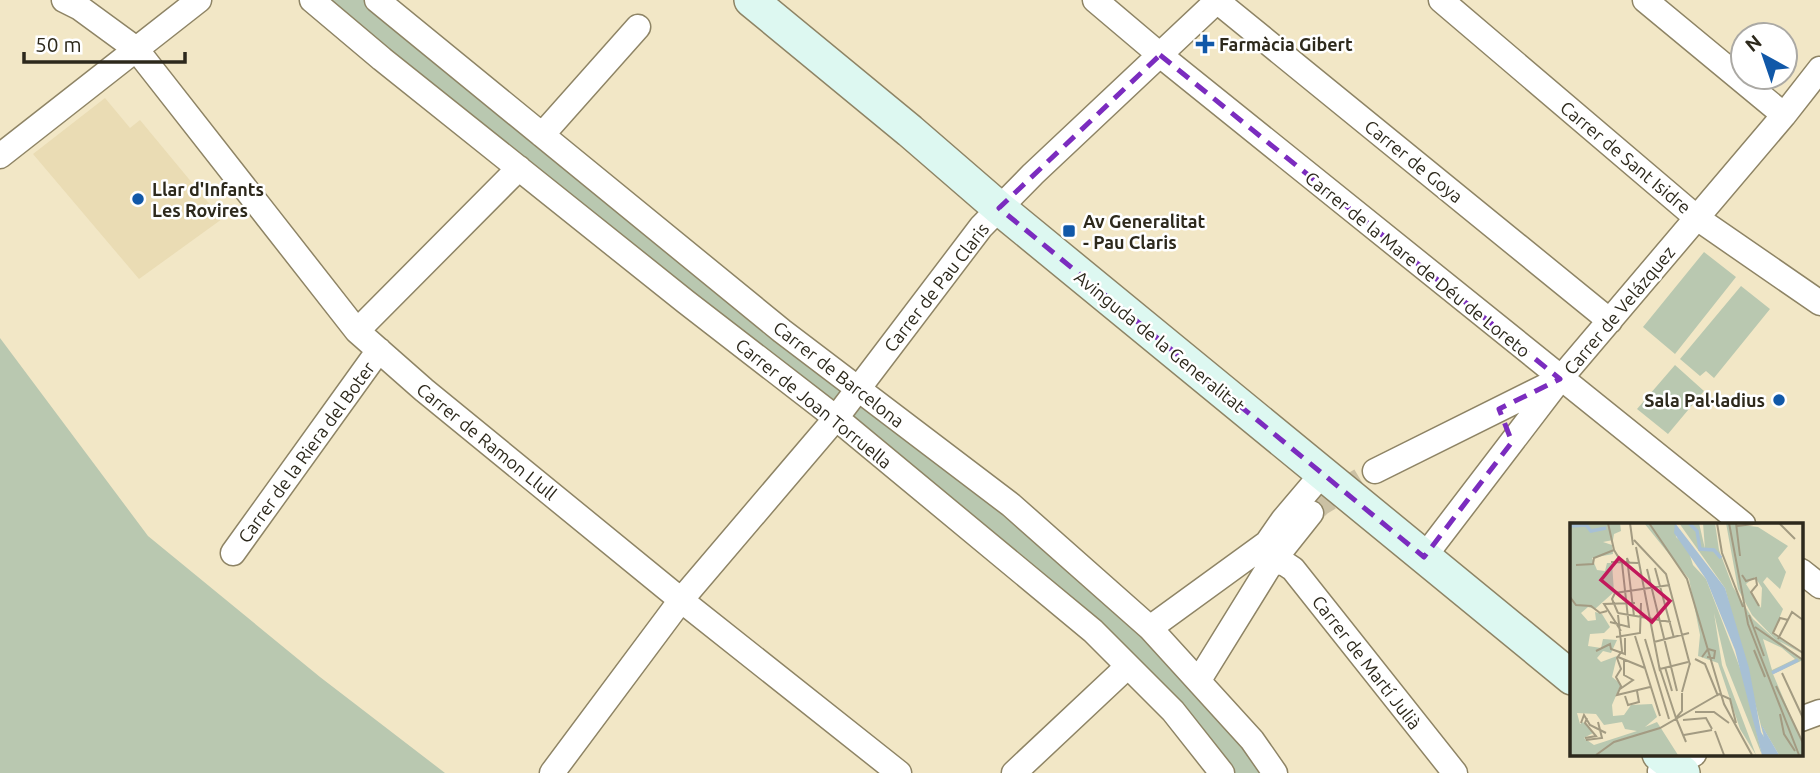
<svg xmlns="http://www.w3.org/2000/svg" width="1820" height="773" viewBox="0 0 1820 773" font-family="Ubuntu,sans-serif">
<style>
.built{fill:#eadcb4}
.green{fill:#b9c8b0}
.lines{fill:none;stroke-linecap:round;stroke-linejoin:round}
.minor-tunnel{stroke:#cbc1a4;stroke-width:24;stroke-dasharray:24 12;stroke-linecap:butt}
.minor-casing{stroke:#8e8465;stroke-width:27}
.secondary-casing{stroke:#8e8465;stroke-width:36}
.minor{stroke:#fff;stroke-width:24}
.secondary{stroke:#ddf8f1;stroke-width:33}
.marked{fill:none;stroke:#7b2cbf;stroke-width:5;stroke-dasharray:14 9;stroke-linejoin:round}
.poi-dot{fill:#1158a8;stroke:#fff;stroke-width:2.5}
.labels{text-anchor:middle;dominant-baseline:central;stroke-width:5;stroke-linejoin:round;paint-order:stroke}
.poi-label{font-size:18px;font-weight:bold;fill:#2d291c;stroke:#fff;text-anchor:start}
.street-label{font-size:18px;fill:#2d291c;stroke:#fff}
.inset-river{fill:none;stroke:#a7c0d5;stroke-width:3.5}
.inset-road{fill:none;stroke:#a39b82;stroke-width:2}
.view{fill:#c2185b;fill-opacity:0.15;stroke:#c2185b;stroke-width:3.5}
.inset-edge{fill:none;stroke:#2d291c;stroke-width:3.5}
</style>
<rect width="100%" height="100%" fill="#f2e7c6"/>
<path class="built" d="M 105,98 L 130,128 L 140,120 L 222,219 L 139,279 L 33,154 Z"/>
<path class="green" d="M 313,0 L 377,0 L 1119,600 L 1275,773 L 1222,773 L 1173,711 Z
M 1704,252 L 1736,277 L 1675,354 L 1643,327 Z
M 1741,286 L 1770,309 L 1714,378 L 1706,371 L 1700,376 L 1680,359 Z
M 0,338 L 148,536 L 320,677 L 445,773 L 0,773 Z
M 1675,365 L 1704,391 L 1668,434 L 1637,409 Z"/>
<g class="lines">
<path class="minor-tunnel" d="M 1311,513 L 1320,504 L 1375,471"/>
<defs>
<path id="minor" d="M 64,0 L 80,8 L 136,49 L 357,331 L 424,390 L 681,600 L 899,773
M 312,0 L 382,59 L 686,302 L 836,418 L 1093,631 L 1173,711 L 1222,773
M 377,0 L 782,331 L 1011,505 L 1150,628 L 1252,740 L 1275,773
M 1095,0 L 1160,55 L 1743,524
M 1441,0 L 1697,218 L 1820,303
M 1645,0 L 1784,115
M 1217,1 L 1610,321
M 542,135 L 638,27
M 0,156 L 199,0
M 357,331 L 519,168
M 1375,471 L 1556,381
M 233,553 L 379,350
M 1424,557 L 1560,379 L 1784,115 L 1820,69
M 1272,562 L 1284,563 L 1293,569 L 1455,773
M 1801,571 L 1820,586
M 1150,628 L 1267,543 L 1283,520 L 1322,474
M 1199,680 L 1272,562 L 1311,513
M 1801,719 L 1820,712
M 1660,771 L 1694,754
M 552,773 L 681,600 L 836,418 L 981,227 L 1033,174 L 1218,0
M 1014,773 L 1128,666"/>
<path id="secondary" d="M 751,0 L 910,131 L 999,208 L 1572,678
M 1659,754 L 1683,773"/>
</defs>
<use href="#minor" class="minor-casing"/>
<use href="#secondary" class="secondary-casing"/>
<use href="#minor" class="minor"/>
<use href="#secondary" class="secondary"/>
</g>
<path class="marked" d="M 1160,55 L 1560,379 L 1499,409 L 1512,442 L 1424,557 L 999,208 Z"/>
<g class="poi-dot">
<path d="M1201.5 33.5h7v7h7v7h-7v7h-7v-7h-7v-7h7z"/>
<circle cx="138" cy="199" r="7"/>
<rect x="1062" y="224" width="14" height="14" rx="3.5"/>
<circle cx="1779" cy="400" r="7"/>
</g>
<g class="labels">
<g class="poi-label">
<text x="1219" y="44">Farmàcia Gibert</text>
<text x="152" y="189">Llar d'Infants<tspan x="152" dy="21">Les Rovires</tspan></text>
<text x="1083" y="221">Av Generalitat<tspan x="1083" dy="21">- Pau Claris</tspan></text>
<text x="1765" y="400" text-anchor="end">Sala Pal·ladius</text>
</g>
<g class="street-label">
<text transform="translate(1626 157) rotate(40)">Carrer de Sant Isidre</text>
<text transform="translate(1414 161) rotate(39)">Carrer de Goya</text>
<text transform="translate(1418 264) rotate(39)">Carrer de la Mare de Déu de Loreto</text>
<text transform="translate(936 287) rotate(-52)">Carrer de Pau Claris</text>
<text transform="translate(1619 310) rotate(-50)">Carrer de Velázquez</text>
<text transform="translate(1160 341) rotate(39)">Avinguda de la Generalitat</text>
<text transform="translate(839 374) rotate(38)">Carrer de Barcelona</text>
<text transform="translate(814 403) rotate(39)">Carrer de Joan Torruella</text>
<text transform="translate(487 441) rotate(39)">Carrer de Ramon Llull</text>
<text transform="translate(306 452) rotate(-54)">Carrer de la Riera del Boter</text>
<text transform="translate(1367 662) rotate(52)">Carrer de Martí Julià</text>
</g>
</g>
<g transform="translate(1570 523)">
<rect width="233" height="233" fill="#f2e7c6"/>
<path d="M 0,0 L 50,0 L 51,8 L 44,11 L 43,17 L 33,19 L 42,22 L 43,31 L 22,35 L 27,47 L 35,48 L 37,40 L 42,40 L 44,69 L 25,86 L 18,84 L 11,90 L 18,98 L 26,97 L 25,89 L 32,91 L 40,104 L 34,110 L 20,111 L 18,123 L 31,125 L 33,116 L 47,117 L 41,130 L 33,128 L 27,135 L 31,139 L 47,133 L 42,154 L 51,161 L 42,182 L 43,193 L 54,192 L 61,182 L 82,181 L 87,194 L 75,204 L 87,199 L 108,232 L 0,232 ZM 7,190 L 26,191 L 34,202 L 52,199 L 55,206 L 67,208 L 24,222 L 14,215 L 23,210 L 13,199 L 10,201 ZM 74,0 L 105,0 L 106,14 L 117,23 L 123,42 L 136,56 L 175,158 L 192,232 L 156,142 L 144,90 L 152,142 L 186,232 L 170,206 L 148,140 L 128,133 L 130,112 L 119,56 ZM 109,0 L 129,0 L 135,26 L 133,0 L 145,0 L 149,27 L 163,64 L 183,96 L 206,117 L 182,92 L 168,66 L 156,0 L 188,4 L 218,23 L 208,35 L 216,49 L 210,66 L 197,54 L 193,59 L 213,86 L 203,111 L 233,131 L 209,118 L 233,137 L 203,151 L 233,222 L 233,232 L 209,232 L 192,203 L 196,222 L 155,65 ZM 185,54 L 192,65 L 191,85 L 176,61 ZM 193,116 L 212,125 L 225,136 L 202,147 Z" fill="#b9c8b0" fill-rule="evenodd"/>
<path d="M 105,0 L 155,65 L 179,145 L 191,209 L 194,214 L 191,201 L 209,232 L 192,232 L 165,127 L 136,56 L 104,10 Z" fill="#a7c0d5"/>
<path class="inset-river" d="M 119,0 L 127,8 L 130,26 L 144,27 L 151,35M 0,3 L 16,2 L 21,8 L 36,5M 202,150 L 228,137"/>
<path class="inset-road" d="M 38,0 L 44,27M 60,0 L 63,22M 79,0 L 117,56 L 154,181 L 182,232M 147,0 L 152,30 L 173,84M 159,0 L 178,101 L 229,232M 166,0 L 170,33M 209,0 L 225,16M 167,3 L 192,0M 64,17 L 96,51 L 120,142M 66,24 L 90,148M 41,39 L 68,40M 59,40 L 57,35 L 64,93M 6,42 L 23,41 L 24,35 L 44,27M 85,45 L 104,115M 77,46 L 107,168M 172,52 L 176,58 L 186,55 L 187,62 L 181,69 L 189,83M 0,74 L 6,82 L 21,83 L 30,90 L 37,88M 48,90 L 42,76 L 45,70 L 100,62M 48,90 L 101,99M 48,92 L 52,128 L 47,135 L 51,146 L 46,154 L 51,163 L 47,172 L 80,164M 179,92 L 194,133M 218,97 L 210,95 L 203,110 L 233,130M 40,99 L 59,104 L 52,40 L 44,27M 185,104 L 233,137M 51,108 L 34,81 L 65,80M 65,113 L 90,193M 46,114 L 70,110 L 71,80M 75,116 L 99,196M 208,116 L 222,89 L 233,97M 84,119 L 119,110M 184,127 L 195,154M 26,128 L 40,121 L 41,126 L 55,131 L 55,115M 48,134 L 75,145M 132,134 L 138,126 L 145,128 L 144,135 L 137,134M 125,136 L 135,141 L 148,173M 89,143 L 106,195 L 112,188 L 112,170M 95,144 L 102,168M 90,146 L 118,139M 212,150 L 233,195M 206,163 L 233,220M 50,166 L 63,157 L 54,152 L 54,137M 112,169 L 120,140M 55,173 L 58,182 L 69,179 L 67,168M 125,189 L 144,189 L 159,200M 210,191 L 214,211 L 225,228M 106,195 L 116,219M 113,197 L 136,195 L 142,206M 11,200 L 14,192 L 20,202 L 36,210M 145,208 L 154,232M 114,212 L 142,207M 15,215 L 26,213 L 15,200 L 17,195M 16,217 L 32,215 L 28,199M 26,232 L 44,219 L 90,205 L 149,171 L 160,176 L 166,200"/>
<path class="view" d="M 49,35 L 100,78 L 82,99 L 31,57 Z"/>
<rect width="233" height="233" class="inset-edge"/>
</g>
<g transform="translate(1764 56) rotate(320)"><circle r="33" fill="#ffffff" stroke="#aba9a4" stroke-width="2"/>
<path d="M0-5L12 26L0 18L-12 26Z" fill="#1158a8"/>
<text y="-10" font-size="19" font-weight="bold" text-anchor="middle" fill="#2d291c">N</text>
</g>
<path d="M24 52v10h161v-10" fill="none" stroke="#2d291c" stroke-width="3.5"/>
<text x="35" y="52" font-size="21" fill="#2d291c" stroke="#ffffff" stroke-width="5" paint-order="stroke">50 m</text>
</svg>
